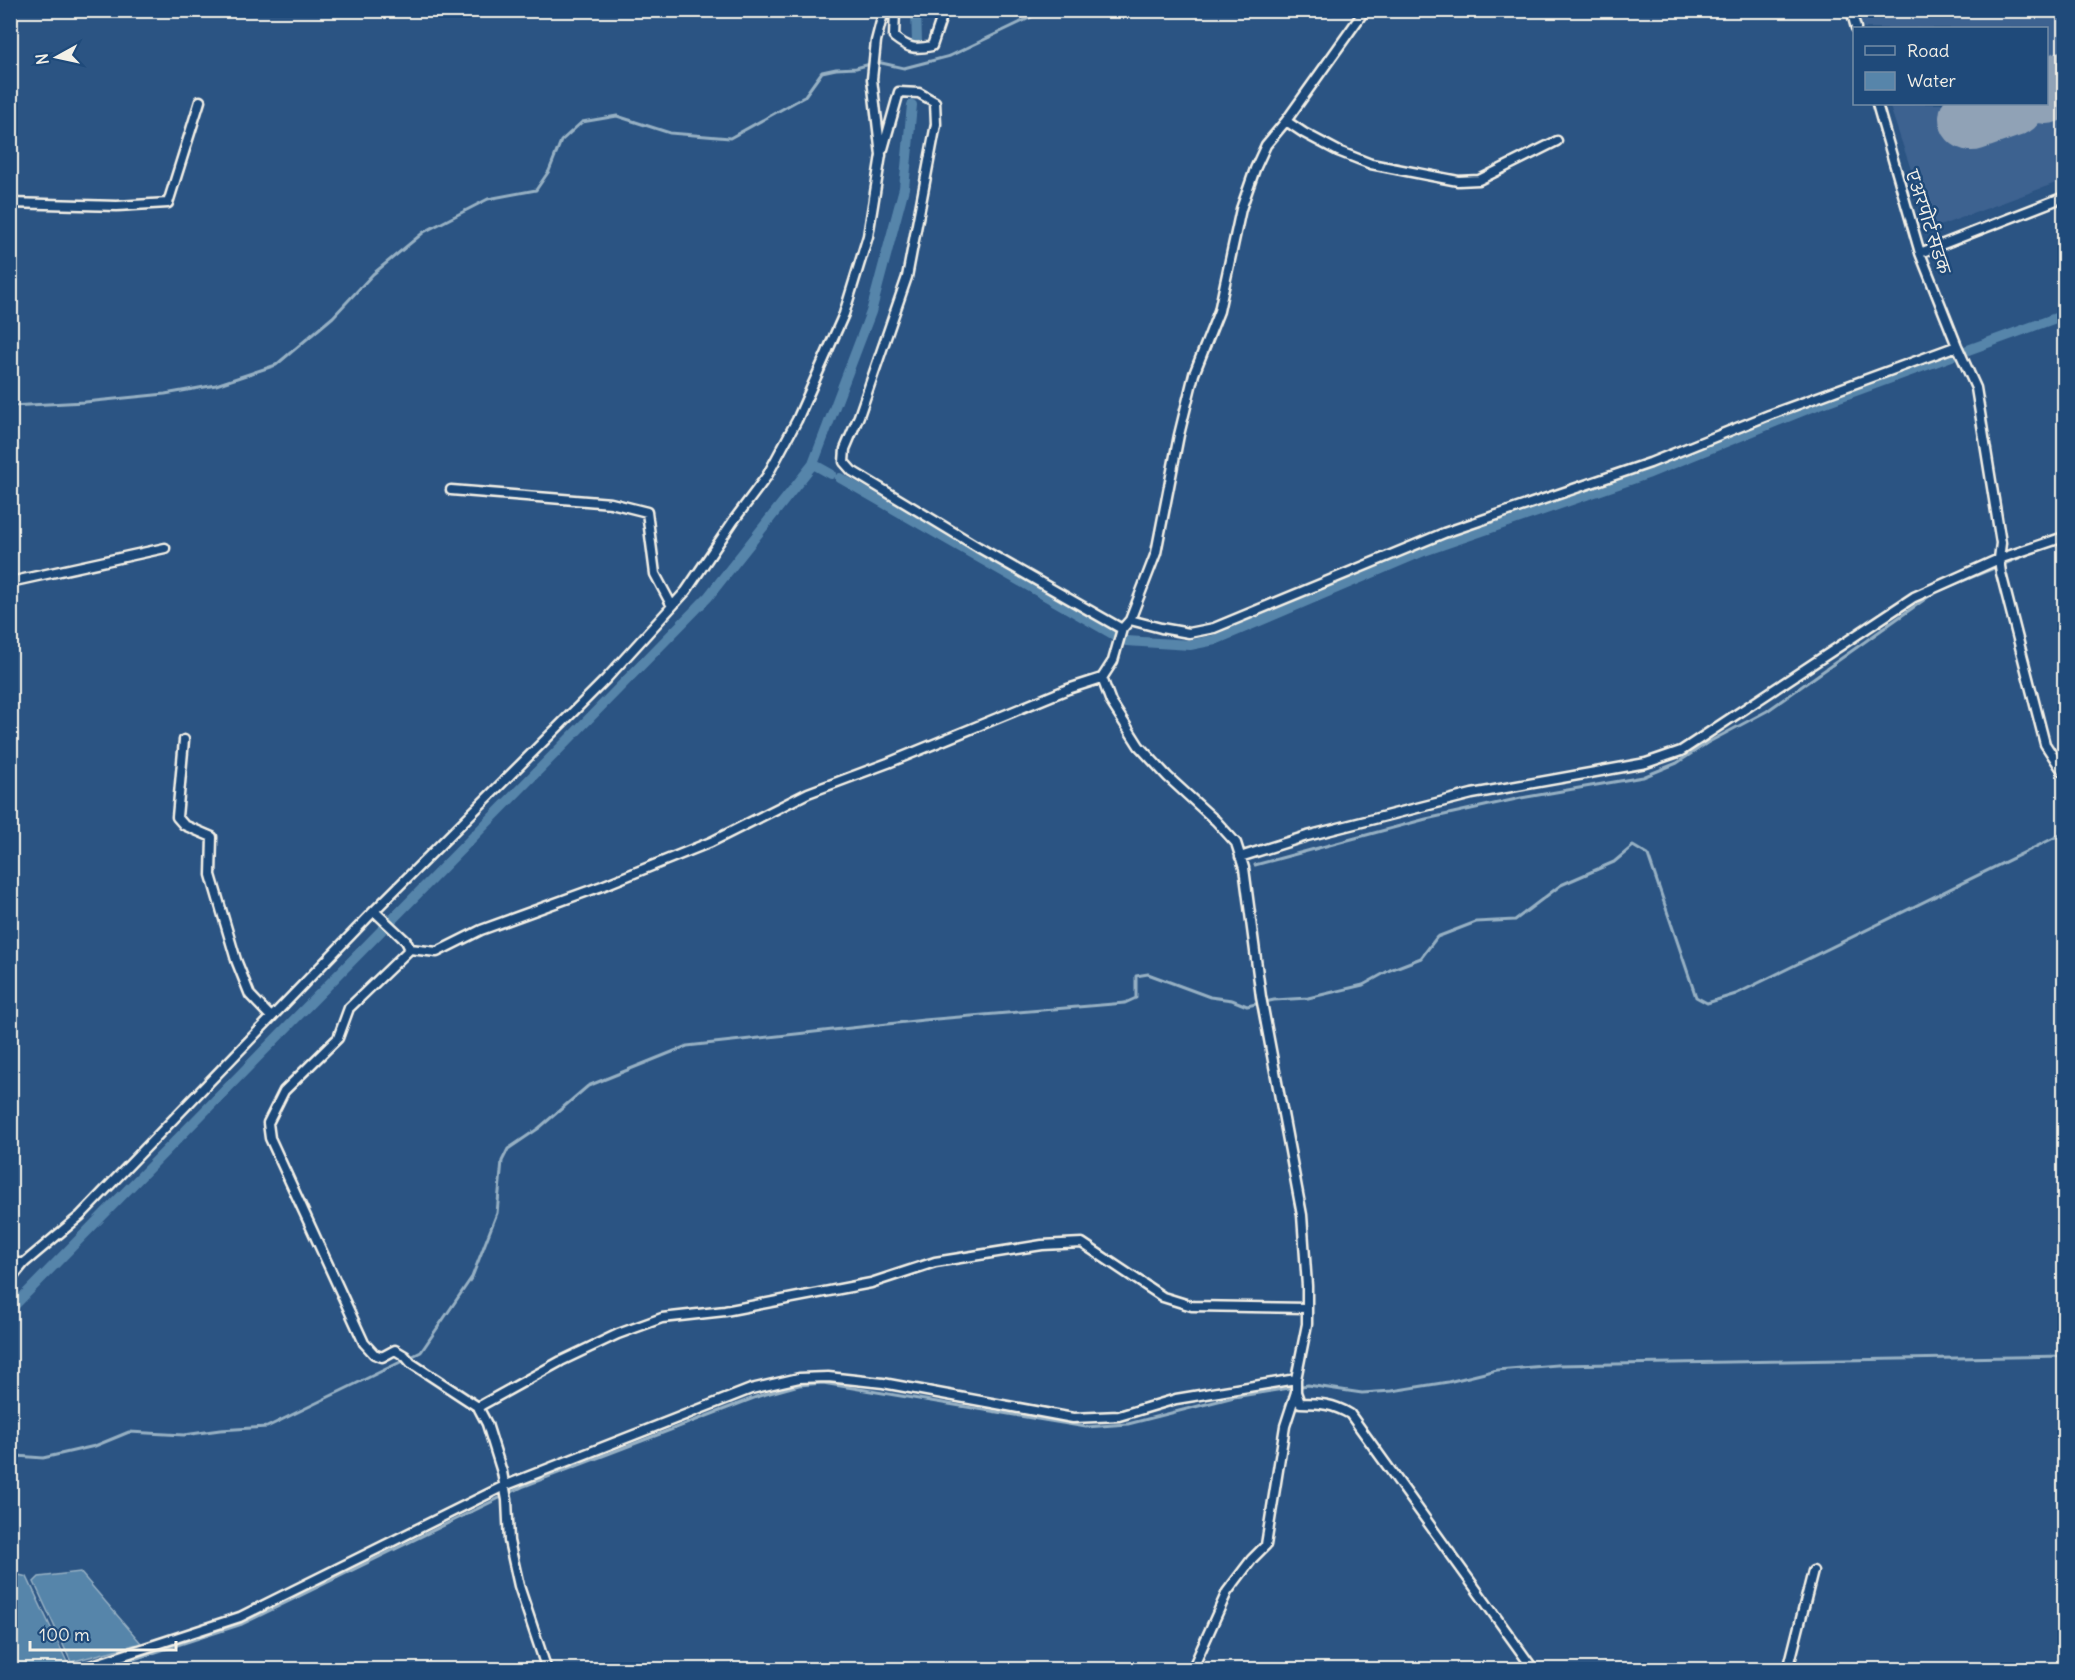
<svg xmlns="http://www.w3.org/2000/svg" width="2075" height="1680" viewBox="0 0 2075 1680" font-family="Delius,'Playpen Sans Deva',sans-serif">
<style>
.built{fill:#3d6290}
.water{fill:#5785aa;stroke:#96b0c3;stroke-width:1.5}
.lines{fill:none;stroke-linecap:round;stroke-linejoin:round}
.stream{stroke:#96b0c3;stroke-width:3}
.canal{stroke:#5785aa;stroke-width:10}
.runway{stroke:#90a2b6;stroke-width:66}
.minor-casing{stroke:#f4f1e8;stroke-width:13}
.minor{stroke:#1f4a7a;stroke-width:8}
.labels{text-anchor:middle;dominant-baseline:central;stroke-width:5;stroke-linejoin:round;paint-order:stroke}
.street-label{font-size:16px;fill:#f4f1e8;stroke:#1f4a7a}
</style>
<rect width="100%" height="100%" fill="#2b5483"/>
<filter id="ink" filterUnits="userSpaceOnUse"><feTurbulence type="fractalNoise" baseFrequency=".0167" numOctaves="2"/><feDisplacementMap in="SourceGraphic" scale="12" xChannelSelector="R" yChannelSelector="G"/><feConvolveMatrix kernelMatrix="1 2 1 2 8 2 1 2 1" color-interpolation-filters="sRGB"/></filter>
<g filter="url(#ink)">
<path class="built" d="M 1858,11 L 2064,11 L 2064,180 L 1931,229 L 1889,104 L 2046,104 L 2046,28 L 1864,28 Z"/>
<path class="water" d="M 80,1572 L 141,1643 L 71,1662 L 34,1582 L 39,1577 Z
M 11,1573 L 27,1577 L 68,1664 L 53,1669 L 11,1669 Z"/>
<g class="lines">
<path class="stream" d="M 10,406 L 85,402 L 165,394 L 216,385 L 276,365 L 333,317 L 373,274 L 424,232 L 488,199 L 536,190 L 549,171 L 561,141 L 582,122 L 617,116 L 670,133 L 730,138 L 804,97 L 822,72 L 836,69 L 856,68 L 877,62 L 904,68 L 950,56 L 1046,10
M 1255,865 L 1426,819 L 1521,798 L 1643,777 L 1677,763 L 1707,743 L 1767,711 L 1935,592 L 2049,546
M 10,1458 L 17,1456 L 43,1458 L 95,1446 L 129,1432 L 184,1435 L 220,1430 L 267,1427 L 421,1352 L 472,1277 L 497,1213 L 502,1161 L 508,1149 L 539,1128 L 588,1086 L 687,1046 L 924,1020 L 1125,1003 L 1136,998 L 1136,976 L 1148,974 L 1210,997 L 1232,1000 L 1247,1006 L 1274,1000 L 1308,998 L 1363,985 L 1390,970 L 1421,958 L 1437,937 L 1476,922 L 1515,920 L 1561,885 L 1614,862 L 1633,846 L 1648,855 L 1696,997 L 1707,1003 L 1736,994 L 2064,833
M 100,1670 L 242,1624 L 524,1486 L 759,1396 L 799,1385 L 823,1383 L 1086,1427 L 1128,1424 L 1234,1397 L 1308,1385 L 1362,1393 L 1392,1391 L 1448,1382 L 1497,1370 L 1557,1365 L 2064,1356"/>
<path class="canal" d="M 916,10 L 917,42
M 813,464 L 831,474
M 840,478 L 1116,636
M 1126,641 L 1190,645 L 1215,640 L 1424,551 L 1647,474 L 1817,405 L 2064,315
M 10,1310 L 708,597 L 813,464 L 871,312 L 904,188 L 912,105"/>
<path class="runway" d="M 2046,91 L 2064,84
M 1972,118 L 2012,104"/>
<defs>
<path id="minor" d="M 895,10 L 894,37 C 908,48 914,50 932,46 L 942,16 L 942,10
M 1851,10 L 1856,28
M 1877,104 L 1920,253 L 1957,346 L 1976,388 L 2001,543 L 1999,559 L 2001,573 L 2045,744 L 2064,773
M 1286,121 L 1304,133 L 1338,151 L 1371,164 L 1458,181 L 1479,180 L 1557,141
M 883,149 L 899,92 L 919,93 L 935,102 L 936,124 L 907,277 L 859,416 L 845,449 L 844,462 L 852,471 L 978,547 L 1122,629
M 10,203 L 117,206 L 168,203 L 200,101
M 1920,253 L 2064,197
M 451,490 L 611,503 L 647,512 L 655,574 L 672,606
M 10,582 L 165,548
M 1130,620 L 1156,553 L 1179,435 L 1194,374 L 1219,311 L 1241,209 L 1255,169 L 1266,145 L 1286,121 L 1365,10
M 184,740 L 177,817 L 184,825 L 212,837 L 211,875 L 236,960 L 250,995 L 271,1017
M 1240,857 L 1307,836 L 1472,794 L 1646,763 L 1681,751 L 1914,597 L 1999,559 L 2064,537
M 374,911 L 406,941 L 410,949 L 437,952 L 481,930 L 602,886 L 711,842 L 808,793 L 888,763 L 1068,689 L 1102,678
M 410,949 L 349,1008 L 338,1038 L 284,1091 L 268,1123 L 270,1138 L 364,1343 L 374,1354 L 382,1357 L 395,1350 L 405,1356 L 411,1363 L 478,1407 L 487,1424 L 502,1472 L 507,1500 L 509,1541 L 519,1586 L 547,1670
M 10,1263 L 24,1263
M 10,1280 L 24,1263 L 80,1216 L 374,911 L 606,679 L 686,591 L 734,520 L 767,476 L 797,420 L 844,314 L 868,236 L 881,155 L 872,79 L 876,41 L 884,10
M 478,1407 L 561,1361 L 618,1334 L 662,1318 L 725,1311 L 871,1283 L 935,1262 L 1042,1245 L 1082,1243 L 1163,1297 L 1192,1306 L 1306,1308
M 78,1670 L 240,1617 L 504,1486 L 751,1389 L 799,1378 L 828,1377 L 883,1383 L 1073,1418 L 1119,1416 L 1176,1399 L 1296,1379
M 1192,1670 L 1227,1592 L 1252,1559 L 1266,1545 L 1285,1426 L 1296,1392
M 1534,1670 L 1350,1414 C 1333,1404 1320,1403 1300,1403 L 1296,1392 L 1296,1379 L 1307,1324 L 1307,1286 L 1302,1215 L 1261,997 L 1244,868 L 1236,843 L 1216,821 L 1168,777 L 1139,746 L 1111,702 L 1102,678 L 1113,661 L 1122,629 L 1130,620 L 1161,628 L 1189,633 L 1214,628 L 1444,533 L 1650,463 L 1769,415 L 1957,346
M 1788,1670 L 1813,1571"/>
</defs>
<use href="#minor" class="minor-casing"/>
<use href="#minor" class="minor"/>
</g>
</g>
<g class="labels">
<g class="street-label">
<text transform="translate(1928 222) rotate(72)">एअरपोर्ट सडक</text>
</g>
</g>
<rect width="2075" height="1680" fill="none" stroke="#1f4a7a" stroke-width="36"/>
<rect x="18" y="18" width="2039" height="1644" fill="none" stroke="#f4f1e8" stroke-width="2" filter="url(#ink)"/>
<rect x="1853" y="27" width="195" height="78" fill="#1f4a7a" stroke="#748da6" stroke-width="1.5"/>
<rect x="1865" y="46" width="30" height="9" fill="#1f4a7a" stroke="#748da6" stroke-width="1.5"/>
<text x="1907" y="57" font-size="18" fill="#f4f1e8">Road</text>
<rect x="1865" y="72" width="30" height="18" fill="#5785aa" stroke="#748da6" stroke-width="1.5"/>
<text x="1907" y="87" font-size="18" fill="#f4f1e8">Water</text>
<g transform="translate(57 57) rotate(262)" stroke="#1f4a7a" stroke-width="4.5" paint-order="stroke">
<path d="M0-4.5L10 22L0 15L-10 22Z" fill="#f4f1e8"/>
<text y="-9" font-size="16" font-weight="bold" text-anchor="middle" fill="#f4f1e8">N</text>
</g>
<path d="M30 1641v9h146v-9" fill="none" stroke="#f4f1e8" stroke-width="3"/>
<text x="39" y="1641" font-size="18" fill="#f4f1e8" stroke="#1f4a7a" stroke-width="4.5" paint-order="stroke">100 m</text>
</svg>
